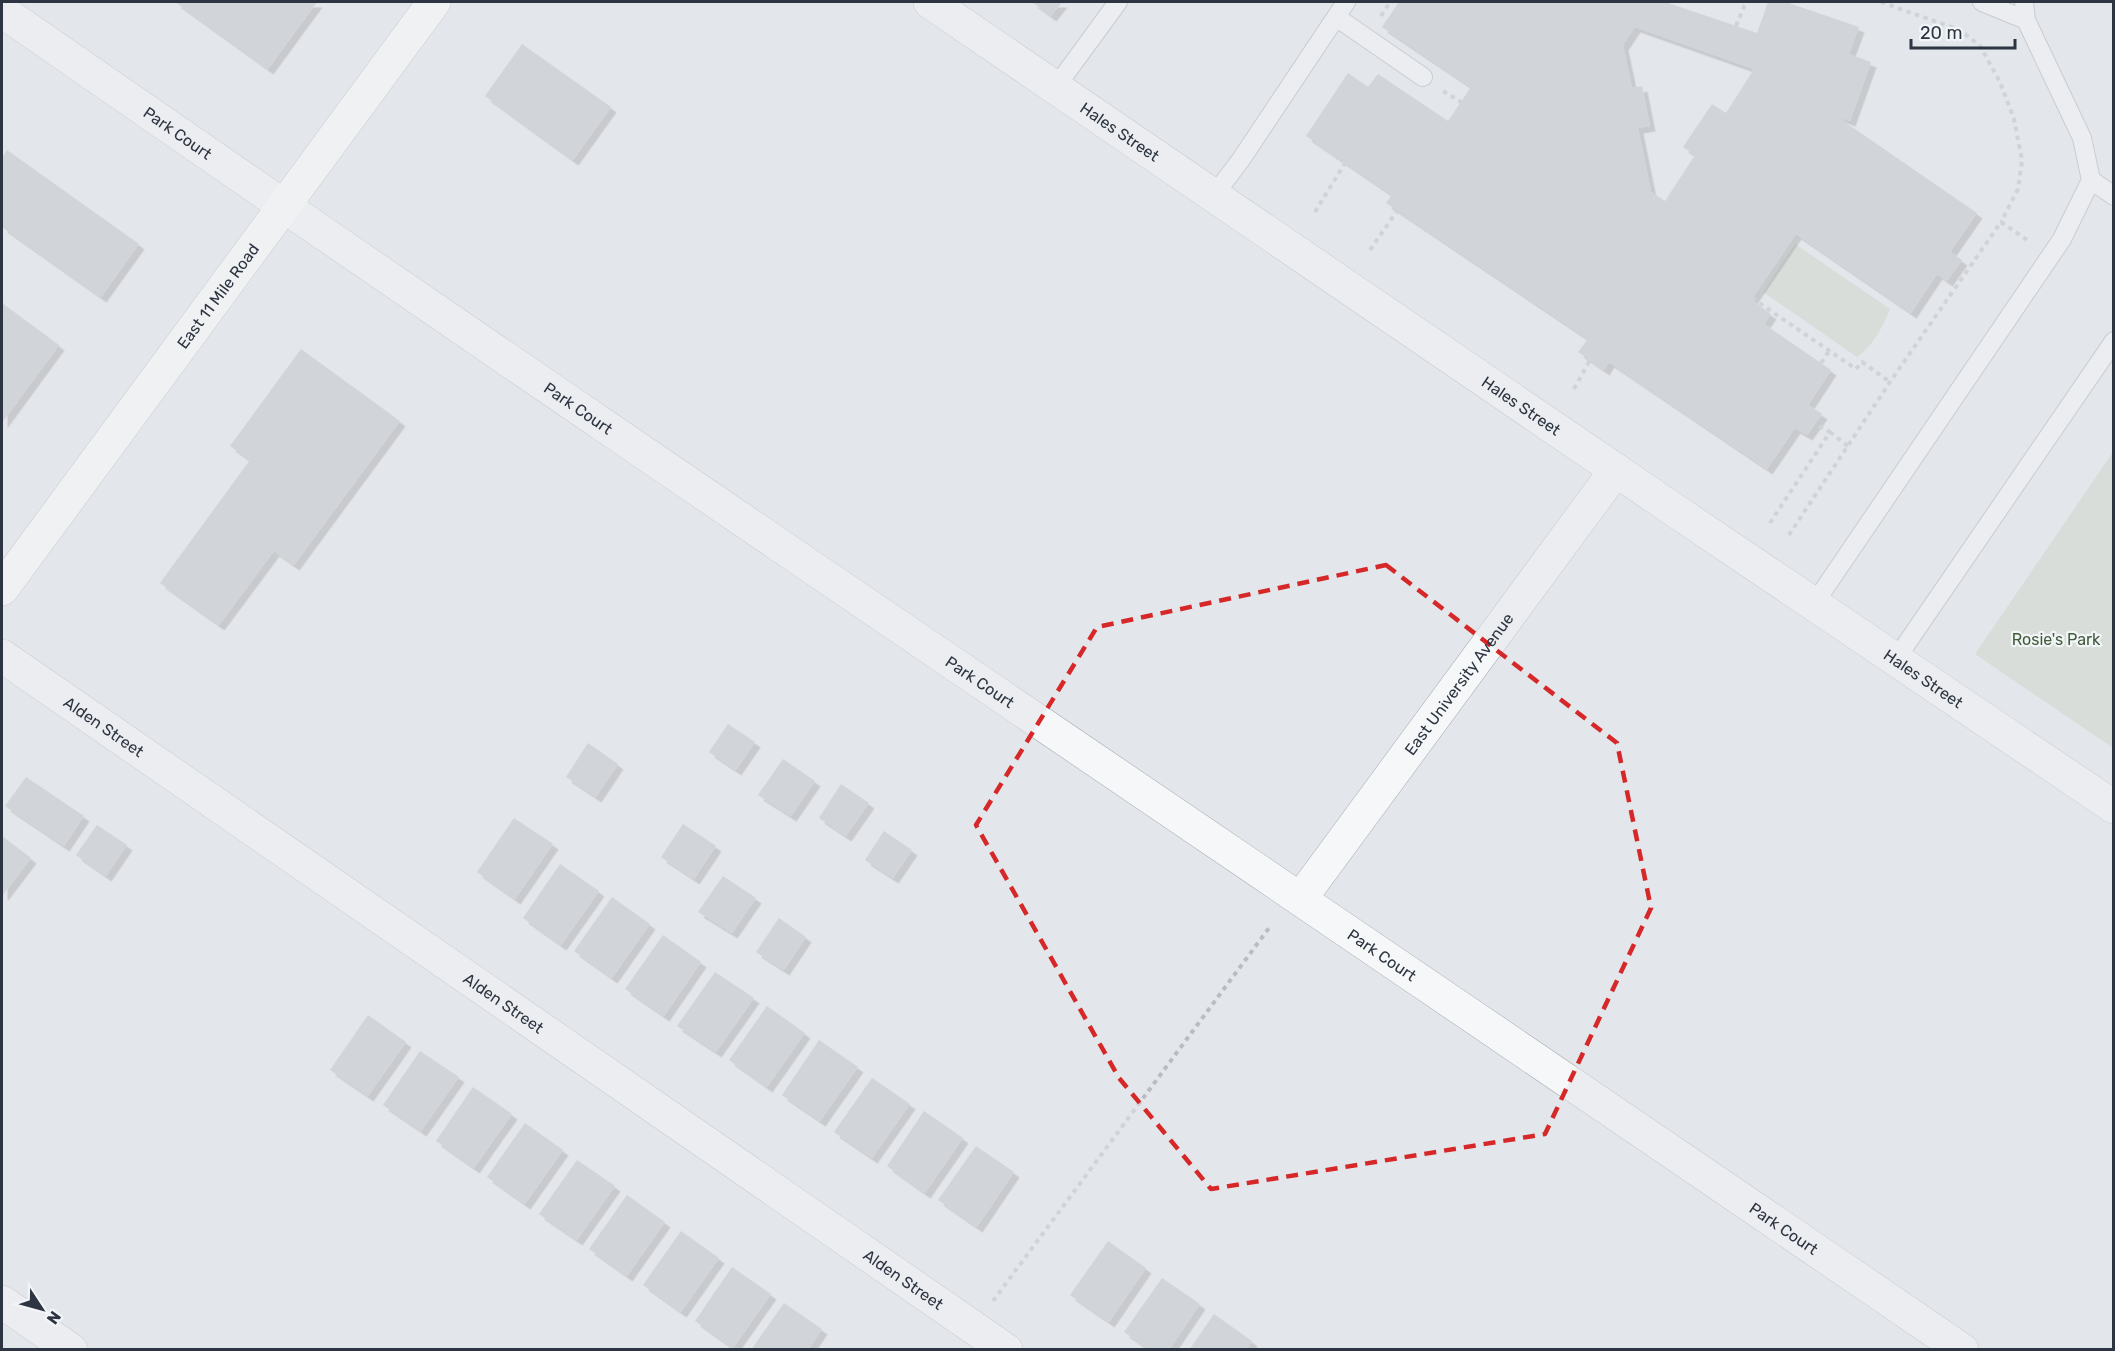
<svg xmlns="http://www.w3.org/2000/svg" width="2115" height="1351" viewBox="0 0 2115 1351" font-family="Rubik,sans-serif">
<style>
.green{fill:#c9d3c5}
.building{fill:#babfc6;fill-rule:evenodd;filter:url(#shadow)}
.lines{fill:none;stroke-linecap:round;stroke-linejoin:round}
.service-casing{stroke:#a8adb4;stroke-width:20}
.minor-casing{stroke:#a8adb4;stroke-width:34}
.secondary-casing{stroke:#a8adb4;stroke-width:34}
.path{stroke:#b9bdc1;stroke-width:4;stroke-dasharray:4.5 4.5;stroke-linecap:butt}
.service{stroke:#f5f7f8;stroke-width:18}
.minor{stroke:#f5f7f8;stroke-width:33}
.secondary{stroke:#fff;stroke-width:33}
.marked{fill:none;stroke:#d62828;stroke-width:4.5;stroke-dasharray:12 8;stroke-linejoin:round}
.labels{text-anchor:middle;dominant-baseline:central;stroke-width:4.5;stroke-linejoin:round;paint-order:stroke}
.street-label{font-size:16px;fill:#2c3541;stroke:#f2f5f7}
.park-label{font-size:16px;fill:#425c3a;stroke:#f2f5f7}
</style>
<defs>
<filter id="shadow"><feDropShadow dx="5.5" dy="5.5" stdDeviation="0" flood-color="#0004"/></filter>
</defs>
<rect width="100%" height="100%" fill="#e3e6ea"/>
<path class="green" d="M 1795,244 L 1890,309 C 1884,325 1872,347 1857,357 L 1763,292 Z
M 2113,452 L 2114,748 L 2113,748 L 1975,654 Z"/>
<path class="building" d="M 175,2 L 317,2 L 268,69 Z
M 1032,2 L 1062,2 L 1051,16 Z
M 1399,2 L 1665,2 L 1757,33 L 1768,2 L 1786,2 L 1859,27 L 1849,54 L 1871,62 L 1850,121 L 1836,116 L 1977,213 L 1950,252 L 1962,260 L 1947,281 L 1937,274 L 1911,313 L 1796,234 L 1751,300 L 1771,314 L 1764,324 L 1831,370 L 1808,405 L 1822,414 L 1807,435 L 1795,428 L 1767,469 L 1609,362 L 1604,370 L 1578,352 L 1588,339 L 1386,203 L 1392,195 L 1306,136 L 1348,73 L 1368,87 L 1378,74 L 1448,121 L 1471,87 L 1382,27 ZM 1635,27 L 1754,69 L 1726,113 L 1712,104 L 1683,147 L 1695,155 L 1665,201 L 1651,192 L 1638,128 L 1650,126 L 1642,86 L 1632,88 L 1623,45 Z
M 522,44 L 611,107 L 573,160 L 485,96 Z
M 7,150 L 139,244 L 101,297 L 2,227 L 2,158 Z
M 2,303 L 59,345 L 2,423 Z
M 301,349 L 400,421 L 294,565 L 274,551 L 219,625 L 160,583 L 250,460 L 230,446 Z
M 728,724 L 755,742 L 736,770 L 709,752 Z
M 588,743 L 618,764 L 596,797 L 566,777 Z
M 783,759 L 815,781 L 791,816 L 758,795 Z
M 26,777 L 84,816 L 64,846 L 5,806 Z
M 841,784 L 869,803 L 846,836 L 819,818 Z
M 514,818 L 553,844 L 515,899 L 477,872 Z
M 683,824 L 716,846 L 694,879 L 661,857 Z
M 97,825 L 127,845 L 106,876 L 76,855 Z
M 884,831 L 912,850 L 893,878 L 865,860 Z
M 2,836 L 31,858 L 3,895 L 2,894 Z
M 560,864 L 599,891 L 561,945 L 523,918 Z
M 723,876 L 756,898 L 732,933 L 698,912 Z
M 612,897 L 650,924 L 612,978 L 574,951 Z
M 779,918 L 806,937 L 784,970 L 756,952 Z
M 663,935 L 701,962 L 664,1016 L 625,989 Z
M 715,972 L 754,998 L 716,1052 L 677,1026 Z
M 767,1006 L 805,1033 L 767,1087 L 729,1060 Z
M 368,1015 L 406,1042 L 368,1096 L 330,1070 Z
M 819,1040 L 858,1067 L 820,1121 L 782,1095 Z
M 420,1051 L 459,1077 L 421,1131 L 383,1105 Z
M 872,1078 L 910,1104 L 872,1158 L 834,1132 Z
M 473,1087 L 512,1114 L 474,1168 L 436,1141 Z
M 924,1111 L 963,1138 L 925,1193 L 887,1166 Z
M 525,1123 L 563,1150 L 525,1204 L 487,1177 Z
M 976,1146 L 1014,1172 L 977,1227 L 938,1200 Z
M 577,1160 L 615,1186 L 577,1240 L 539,1214 Z
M 627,1195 L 665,1222 L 627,1276 L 589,1249 Z
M 681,1231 L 719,1258 L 681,1312 L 643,1285 Z
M 1108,1241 L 1146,1268 L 1109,1322 L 1070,1295 Z
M 732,1267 L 771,1294 L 733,1348 L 695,1321 Z
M 1162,1278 L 1200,1304 L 1169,1350 L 1150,1350 L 1124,1332 Z
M 784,1303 L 822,1329 L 808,1350 L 751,1350 Z
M 1214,1314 L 1252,1341 L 1246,1350 L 1189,1350 Z"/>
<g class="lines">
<defs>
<path id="service" d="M 1982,2 L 2026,20
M 1336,17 L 1423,77
M 1055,88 L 1118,2
M 2091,180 L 2114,196
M 1214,195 L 1240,161 L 1346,2
M 1814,604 L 2062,239 L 2091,180 L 2082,138 L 2026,20 L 2024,2
M 1896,659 L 2114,341"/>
<g id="minor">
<path id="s1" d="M 930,2 L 1664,503 L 2114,807"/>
<path id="s2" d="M 2,11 C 651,462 1309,903 1962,1350"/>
<path id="s3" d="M 2,656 L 1006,1350"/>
<path id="s4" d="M 1301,898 L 1616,470"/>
<path d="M 2,1302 L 71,1350"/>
</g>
<g id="secondary">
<path id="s5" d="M 2,589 L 434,2"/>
</g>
</defs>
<use href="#service" class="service-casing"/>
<use href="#minor" class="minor-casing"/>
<use href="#secondary" class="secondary-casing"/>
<path class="path" d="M 1881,2 L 1960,30 L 1980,46 L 2000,82 L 2014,119 L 2022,160 L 2018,189 L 2001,222
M 1381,16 L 1390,2
M 1736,26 L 1746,2
M 1443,91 L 1461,102
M 1315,212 L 1345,163
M 1370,250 L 1397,211
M 1752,298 L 1856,369 L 1862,362 L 1890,382
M 1821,363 L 1829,351
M 1574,389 L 1590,360
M 1830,432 L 1848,446
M 1770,523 L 1830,432 L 1815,424
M 1789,535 L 1890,382 L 2001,222 L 2030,242
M 993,1301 L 1269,928"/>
<use href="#service" class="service"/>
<use href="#minor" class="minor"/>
<use href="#secondary" class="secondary"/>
</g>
<path d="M0 0H2115V1351H0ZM 1386,565 L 1617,743 L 1651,908 L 1545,1134 L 1211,1189 L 1119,1078 L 976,825 L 1097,627 Z" fill="#e3e6ea" fill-opacity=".55" fill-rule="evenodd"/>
<path class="marked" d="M 1386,565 L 1617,743 L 1651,908 L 1545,1134 L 1211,1189 L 1119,1078 L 976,825 L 1097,627 Z"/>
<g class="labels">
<g class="street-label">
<text stroke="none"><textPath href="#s1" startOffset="230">Hales Street</textPath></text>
<text stroke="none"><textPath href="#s2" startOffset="214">Park Court</textPath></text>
<text stroke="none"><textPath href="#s5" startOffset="364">East 11 Mile Road</textPath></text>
<text stroke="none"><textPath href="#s1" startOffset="716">Hales Street</textPath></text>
<text stroke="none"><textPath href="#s2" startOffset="700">Park Court</textPath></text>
<text stroke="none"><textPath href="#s1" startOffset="1202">Hales Street</textPath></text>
<text stroke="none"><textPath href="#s2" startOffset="1186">Park Court</textPath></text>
<text stroke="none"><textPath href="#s4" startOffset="266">East University Avenue</textPath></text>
<text stroke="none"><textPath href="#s3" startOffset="124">Alden Street</textPath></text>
<text stroke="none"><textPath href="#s2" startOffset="1672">Park Court</textPath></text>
<text stroke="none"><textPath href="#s3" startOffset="610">Alden Street</textPath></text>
<text stroke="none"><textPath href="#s2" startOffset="2158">Park Court</textPath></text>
<text stroke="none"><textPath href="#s3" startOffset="1096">Alden Street</textPath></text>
</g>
<g class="park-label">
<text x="2056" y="639">Rosie's Park</text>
</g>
</g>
<rect width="2115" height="1351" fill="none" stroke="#2c3541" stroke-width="6"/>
<g transform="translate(42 1309) rotate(126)" stroke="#f2f5f7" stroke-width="4.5" paint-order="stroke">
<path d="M0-4.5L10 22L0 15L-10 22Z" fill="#2c3541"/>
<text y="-9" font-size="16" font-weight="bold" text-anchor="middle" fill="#2c3541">N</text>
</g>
<path d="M1911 39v9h104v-9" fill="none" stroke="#2c3541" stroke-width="3"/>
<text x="1920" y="39" font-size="18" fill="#2c3541" stroke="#f2f5f7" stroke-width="4.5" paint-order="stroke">20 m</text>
</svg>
